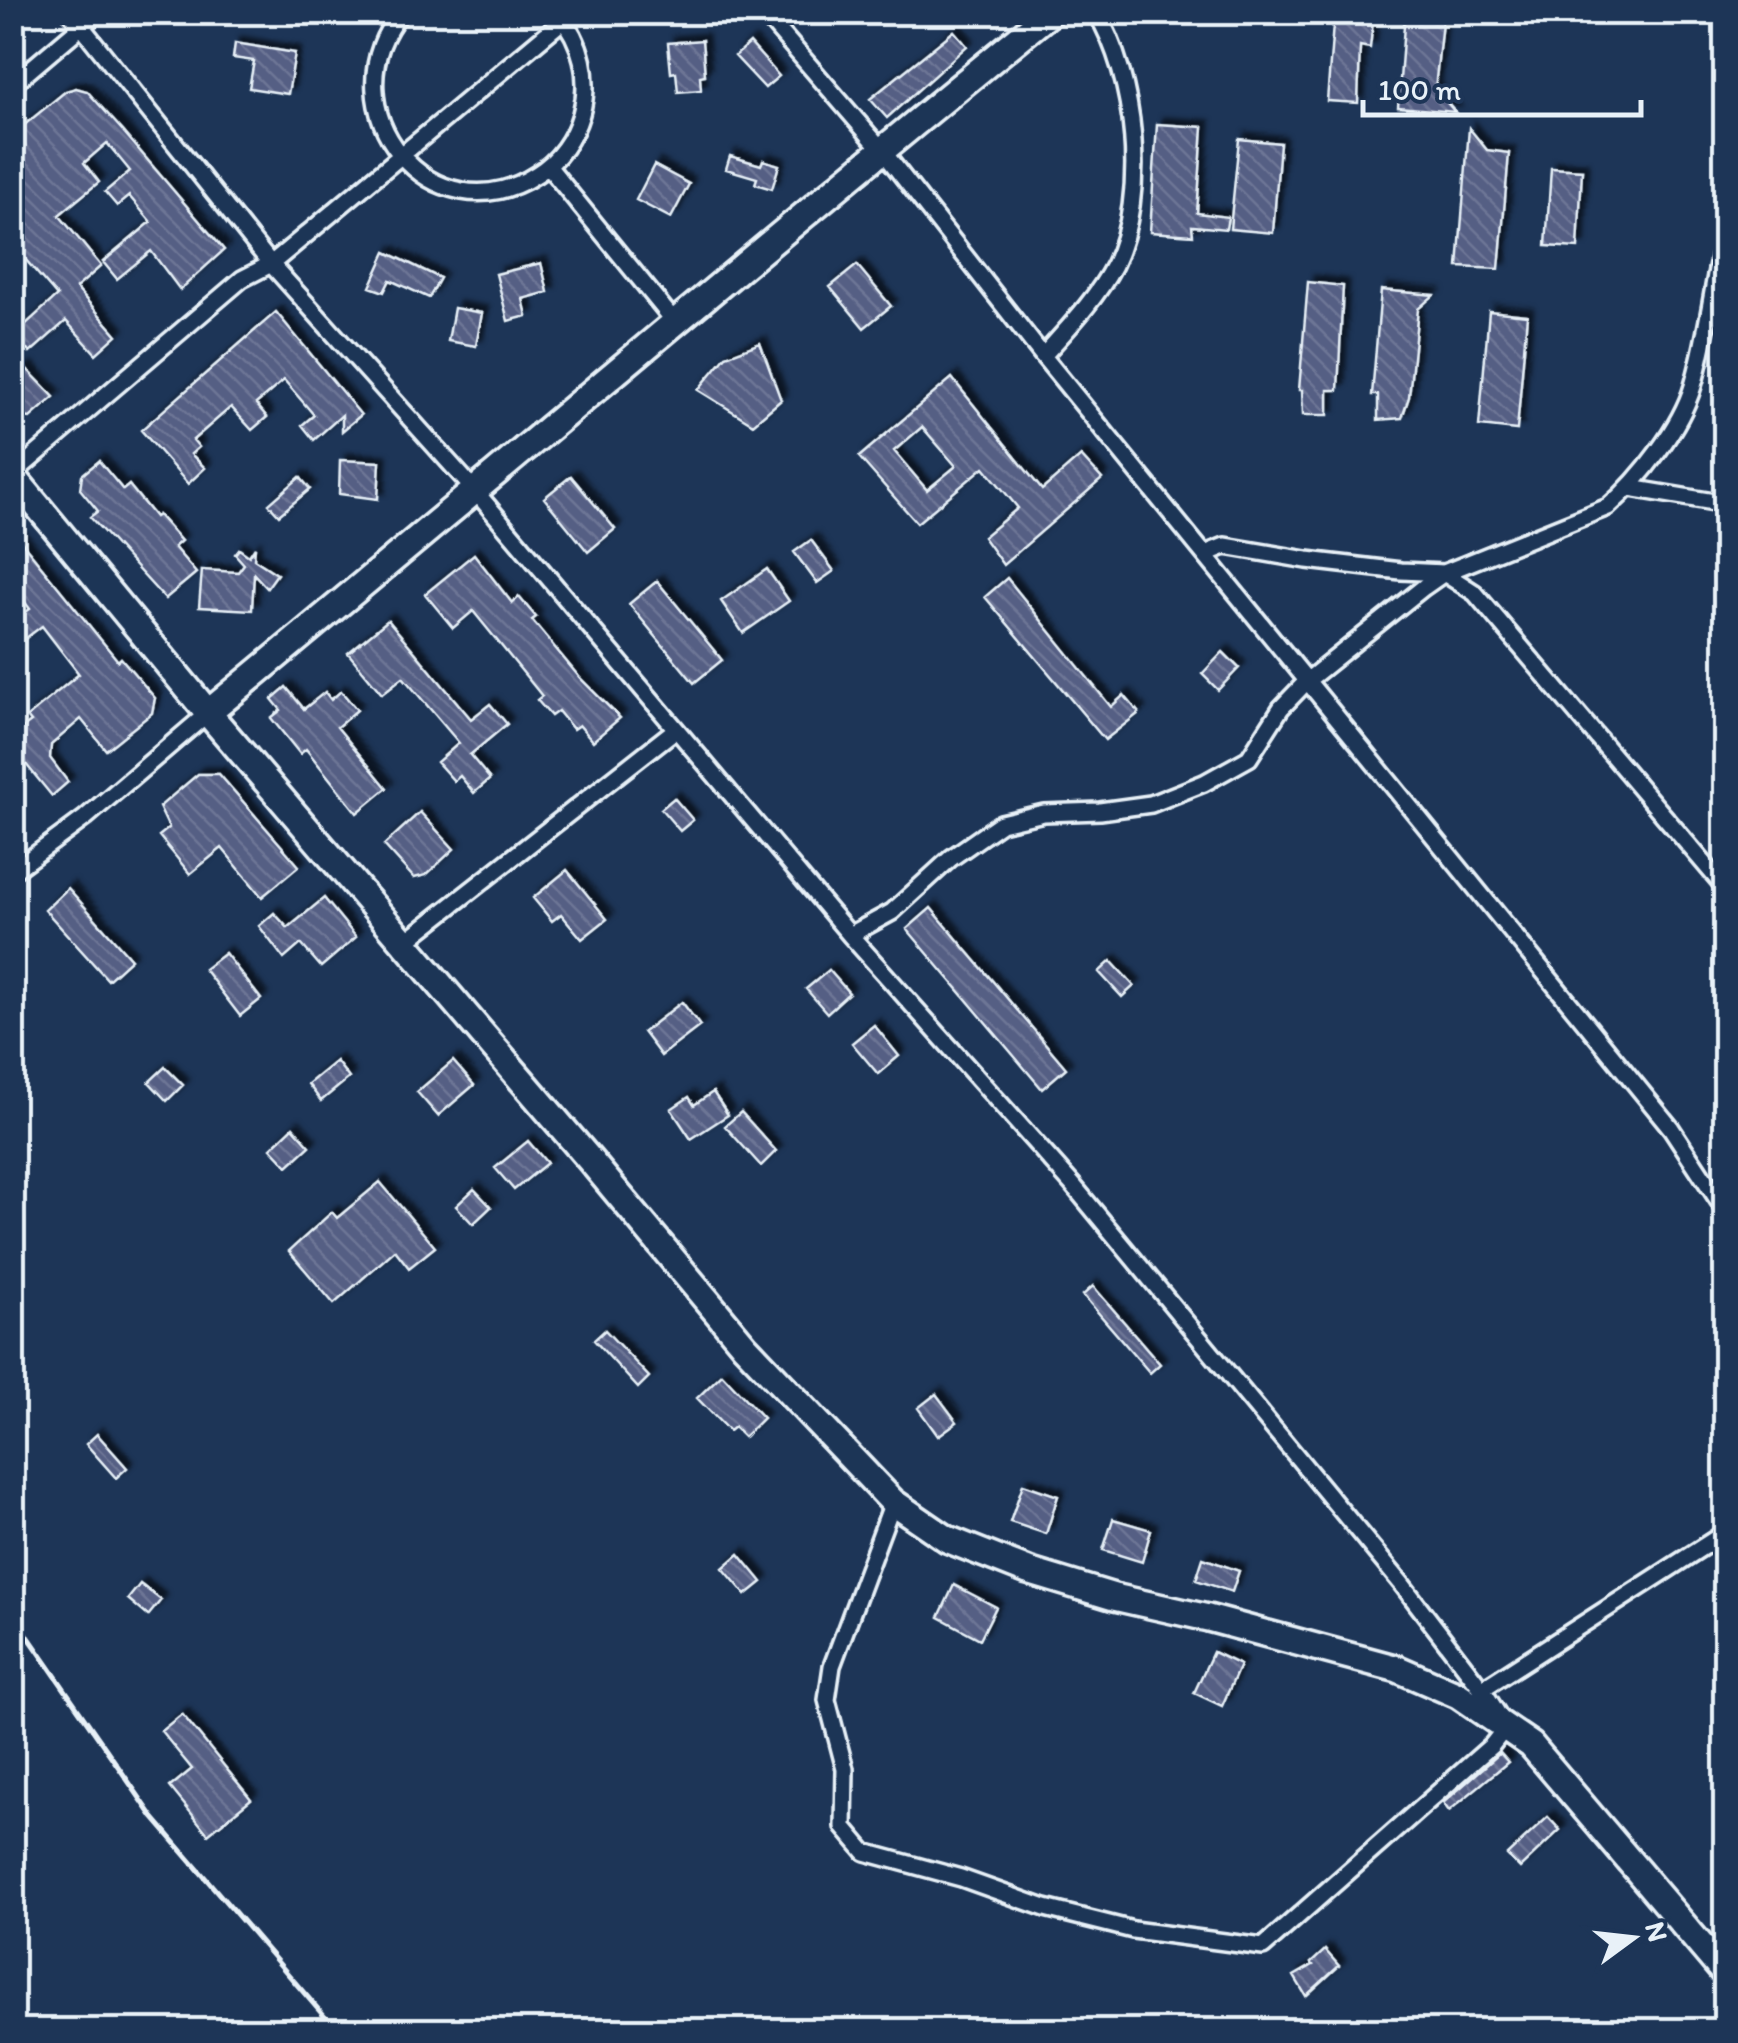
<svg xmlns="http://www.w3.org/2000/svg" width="1738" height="2043" viewBox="0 0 1738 2043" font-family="Itim,sans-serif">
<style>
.building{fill:url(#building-back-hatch);stroke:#e8f1f8;stroke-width:2.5;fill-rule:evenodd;filter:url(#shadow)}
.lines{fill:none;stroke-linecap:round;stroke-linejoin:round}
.minor-casing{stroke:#e8f1f8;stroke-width:22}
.primary-casing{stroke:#e8f1f8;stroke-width:32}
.trunk-casing{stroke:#e8f1f8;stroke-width:32}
.minor{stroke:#1d3557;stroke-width:15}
.primary{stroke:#1d3557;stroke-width:25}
.trunk{stroke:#1d3557;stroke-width:25}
.rail{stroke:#e8f1f8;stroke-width:5}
</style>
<defs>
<pattern id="building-back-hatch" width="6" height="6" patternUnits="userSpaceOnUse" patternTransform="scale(2.5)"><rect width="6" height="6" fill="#555e84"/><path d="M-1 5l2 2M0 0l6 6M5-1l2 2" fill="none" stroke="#6d7696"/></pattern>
<filter id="shadow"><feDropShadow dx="6" dy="-6" stdDeviation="2.5" flood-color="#0009"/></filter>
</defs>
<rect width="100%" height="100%" fill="#1d3557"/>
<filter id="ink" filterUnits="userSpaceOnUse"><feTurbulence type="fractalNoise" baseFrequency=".01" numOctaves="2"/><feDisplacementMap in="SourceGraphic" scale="20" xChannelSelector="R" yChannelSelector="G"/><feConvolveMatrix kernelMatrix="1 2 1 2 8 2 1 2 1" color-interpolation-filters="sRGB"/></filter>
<g filter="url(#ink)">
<path class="building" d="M 1334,12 L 1374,12 L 1370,48 L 1360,46 L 1358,103 L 1327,101 Z
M 1405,12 L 1443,12 L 1435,89 L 1455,112 L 1398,107 Z
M 954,31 L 967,46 L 887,118 L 870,99 Z
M 702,40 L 705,75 L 700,76 L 701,90 L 678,92 L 676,72 L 671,73 L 668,43 Z
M 235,43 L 295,53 L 288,94 L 249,88 L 254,61 L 233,58 Z
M 750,43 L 779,76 L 765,88 L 735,56 Z
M 76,88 L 87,91 L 122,130 L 224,250 L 180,290 L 151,251 L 117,279 L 103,262 L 151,222 L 129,196 L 117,206 L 105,192 L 130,171 L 107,143 L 84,163 L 99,182 L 59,215 L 101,266 L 76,288 L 117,335 L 96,354 L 66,321 L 30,353 L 14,335 L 57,296 L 12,244 L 12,135 L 66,91 Z
M 1157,124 L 1203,127 L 1197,213 L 1228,217 L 1226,229 L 1192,226 L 1193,235 L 1150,232 Z
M 1469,128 L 1487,150 L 1509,153 L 1499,269 L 1458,267 Z
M 1239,139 L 1280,143 L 1273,233 L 1230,229 Z
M 730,156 L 761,165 L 763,160 L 779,165 L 772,189 L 755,184 L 757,178 L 726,169 Z
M 654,165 L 689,184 L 671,218 L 636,200 Z
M 1551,168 L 1582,170 L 1578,248 L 1546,246 Z
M 386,252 L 440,278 L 429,298 L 390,280 L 384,292 L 370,287 Z
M 541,263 L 548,292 L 523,299 L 527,316 L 508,321 L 496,274 Z
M 857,265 L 891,306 L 864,328 L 830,287 Z
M 1308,282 L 1343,286 L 1338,390 L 1328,390 L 1328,415 L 1303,415 L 1302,390 L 1299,390 Z
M 1381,290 L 1434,295 L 1418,309 L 1409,397 L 1402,418 L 1378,420 L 1378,395 L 1372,395 Z
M 454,308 L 482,313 L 476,346 L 448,341 Z
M 1489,311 L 1527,315 L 1517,430 L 1479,426 Z
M 276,312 L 361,415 L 342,431 L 342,415 L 314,440 L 302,425 L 314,415 L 284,380 L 256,404 L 267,417 L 252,430 L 231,407 L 193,440 L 199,447 L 191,454 L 205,468 L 188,484 L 141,430 Z
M 760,343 L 781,400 L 753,424 L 698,390 L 726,356 Z
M 26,368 L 54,397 L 30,418 L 18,416 L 12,411 L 12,380 Z
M 952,378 L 1042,490 L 1081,456 L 1102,479 L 1003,565 L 983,537 L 1018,508 L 984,467 L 917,523 L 859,457 ZM 922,427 L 956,466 L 927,490 L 894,451 Z
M 340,460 L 380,462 L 378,499 L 339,494 Z
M 99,461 L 123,490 L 129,485 L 155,517 L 158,515 L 181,541 L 174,547 L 196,573 L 165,599 L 90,517 L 98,511 L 80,489 L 82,475 Z
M 571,476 L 615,529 L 588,552 L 544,498 Z
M 300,477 L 310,489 L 279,515 L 269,504 Z
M 12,530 L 118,661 L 121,658 L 155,698 L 152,713 L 106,750 L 81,719 L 51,745 L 50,758 L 68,782 L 52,796 L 12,747 L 12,736 L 31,722 L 27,717 L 79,674 L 42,626 L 22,641 L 12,629 L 12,622 L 30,609 L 12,585 Z
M 811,540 L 834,571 L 817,583 L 794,552 Z
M 255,547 L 254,559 L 277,574 L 267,588 L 254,574 L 252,610 L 199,607 L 202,570 L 238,572 L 244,564 L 235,554 L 239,549 L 249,556 Z
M 474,554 L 512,603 L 519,597 L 536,617 L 532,620 L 580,678 L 620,718 L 593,741 L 579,725 L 573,729 L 558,711 L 551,716 L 537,700 L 542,696 L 473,611 L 453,628 L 425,594 Z
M 767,569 L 789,601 L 743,633 L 721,601 Z
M 1007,578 L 1111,707 L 1124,695 L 1139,713 L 1105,740 L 985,597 Z
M 657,581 L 722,660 L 694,683 L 629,604 Z
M 388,620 L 471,719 L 490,704 L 507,724 L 470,755 L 490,779 L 474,793 L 460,776 L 454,781 L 437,762 L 459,743 L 403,677 L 382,694 L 348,653 Z
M 1223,652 L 1239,668 L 1218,690 L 1202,674 Z
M 286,687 L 304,709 L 325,692 L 331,700 L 341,691 L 357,710 L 337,727 L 387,788 L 357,813 L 306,749 L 300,754 L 271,718 L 281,710 L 272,699 Z
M 198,774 L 219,774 L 299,866 L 262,897 L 222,848 L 190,874 L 159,836 L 169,828 L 159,807 Z
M 674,798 L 693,820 L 680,831 L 661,809 Z
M 420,812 L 454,849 L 426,875 L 414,878 L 384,845 Z
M 567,870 L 607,919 L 582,939 L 561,914 L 552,921 L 533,898 Z
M 68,888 L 131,959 L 108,980 L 45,910 Z
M 324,898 L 356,937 L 321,967 L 301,944 L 284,959 L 259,926 L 274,913 L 288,928 Z
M 931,908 L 1066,1068 L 1042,1089 L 907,929 Z
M 225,953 L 261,999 L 240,1016 L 204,969 Z
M 1111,961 L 1134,986 L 1122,997 L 1099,972 Z
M 829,970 L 849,993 L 827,1013 L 806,989 Z
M 682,1002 L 700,1026 L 661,1056 L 643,1032 Z
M 874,1025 L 899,1056 L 878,1074 L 852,1043 Z
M 336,1061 L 349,1078 L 321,1101 L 308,1084 Z
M 453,1061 L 474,1085 L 438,1116 L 417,1092 Z
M 165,1067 L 183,1085 L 167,1101 L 149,1082 Z
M 713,1092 L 728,1115 L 691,1139 L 671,1109 L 689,1097 L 694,1105 Z
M 741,1112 L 776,1151 L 761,1166 L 725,1126 Z
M 293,1127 L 310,1146 L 288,1166 L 271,1148 Z
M 528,1141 L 547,1163 L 514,1190 L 495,1168 Z
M 380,1182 L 435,1247 L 409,1268 L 395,1250 L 334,1304 L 289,1251 L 332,1212 L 337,1218 Z
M 474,1189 L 491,1207 L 473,1224 L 456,1206 Z
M 1093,1286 L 1160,1364 L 1150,1373 L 1083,1295 Z
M 605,1330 L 649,1377 L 638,1388 L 594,1340 Z
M 722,1374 L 763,1418 L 744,1437 L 734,1427 L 729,1431 L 697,1398 Z
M 936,1394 L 957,1422 L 938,1436 L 918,1408 Z
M 97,1434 L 127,1468 L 116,1478 L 86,1444 Z
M 1023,1484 L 1058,1496 L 1046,1534 L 1010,1522 Z
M 1113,1519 L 1151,1530 L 1142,1562 L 1103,1550 Z
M 739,1554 L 762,1582 L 746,1595 L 723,1568 Z
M 1203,1558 L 1239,1571 L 1232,1592 L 1196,1580 Z
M 140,1584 L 161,1600 L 148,1616 L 128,1599 Z
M 954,1585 L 996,1607 L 980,1639 L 939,1617 Z
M 1213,1652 L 1240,1665 L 1222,1706 L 1194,1693 Z
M 182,1714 L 251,1799 L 208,1834 L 170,1787 L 192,1769 L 161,1731 Z
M 1500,1753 L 1508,1762 L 1449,1811 L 1443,1803 Z
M 1548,1817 L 1560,1830 L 1520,1868 L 1507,1855 Z
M 1325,1950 L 1339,1966 L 1306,1996 L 1294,1976 L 1313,1965 L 1311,1963 Z"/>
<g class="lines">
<defs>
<path id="minor" d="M 70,12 L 271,264 L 476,492 L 850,935 L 1072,1184 L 1401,1583 L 1482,1689 L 1506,1727 L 1492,1745 L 1263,1947 L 1133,1930 L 1045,1908 L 961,1878 L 865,1852 L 844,1827 L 845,1769 L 827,1700 L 832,1666 L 893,1502
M 401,12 C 323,108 433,242 537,174 C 559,160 574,138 581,114 C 591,78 582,41 558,13
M 763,12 L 882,150 L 1043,356 L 1671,1128 L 1726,1212
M 12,85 L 98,12
M 548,166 L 674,321
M 1043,356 C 1068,328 1097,298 1114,265 C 1148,195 1136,78 1096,12
M 12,475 L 242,279 L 271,264 L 573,12
M 1630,488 L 1726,504
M 1205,554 L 1225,546 L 1307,560 L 1401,571 L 1444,573 L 1475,593 L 1726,889
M 12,872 L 85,818 L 208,713
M 850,935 L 892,912 L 951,858 L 1001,823 L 1044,813 L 1100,811 L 1151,804 L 1204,783 L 1249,758 L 1281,708 L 1308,680 L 1424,587 L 1444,573 L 1608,507 C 1640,479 1681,427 1693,386 C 1706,341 1712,294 1721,248 L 1726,242
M 405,942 L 675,730
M 1482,1689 L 1726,1532"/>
<path id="primary" d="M 12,475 L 208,713"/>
<path id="trunk" d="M 1051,12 C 767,242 490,480 208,713 L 590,1160 L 745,1346 L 893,1502 L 947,1539 L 1028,1571 L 1114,1597 L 1208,1618 L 1398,1669 L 1458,1695 L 1531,1745 L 1726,1975"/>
</defs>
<use href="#minor" class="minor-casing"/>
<use href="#primary" class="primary-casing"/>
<use href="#trunk" class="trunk-casing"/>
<use href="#minor" class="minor"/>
<use href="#primary" class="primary"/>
<use href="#trunk" class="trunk"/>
<path class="rail" d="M 12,1521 L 19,1529
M 12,1613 L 153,1817 L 336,2030"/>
</g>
</g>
<rect width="1738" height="2043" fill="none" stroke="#1d3557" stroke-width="50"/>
<rect x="25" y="25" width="1688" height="1993" fill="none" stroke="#e8f1f8" stroke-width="4" filter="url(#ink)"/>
<g transform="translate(1633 1938) rotate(75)" stroke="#1d3557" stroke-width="8" paint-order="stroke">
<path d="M0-8L18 38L0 25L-18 38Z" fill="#e8f1f8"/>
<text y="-15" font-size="28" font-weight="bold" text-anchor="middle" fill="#e8f1f8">N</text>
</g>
<path d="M1363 100v15h278v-15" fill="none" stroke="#e8f1f8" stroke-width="5"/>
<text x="1378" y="100" font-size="30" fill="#e8f1f8" stroke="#1d3557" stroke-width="8" paint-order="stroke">100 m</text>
</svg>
